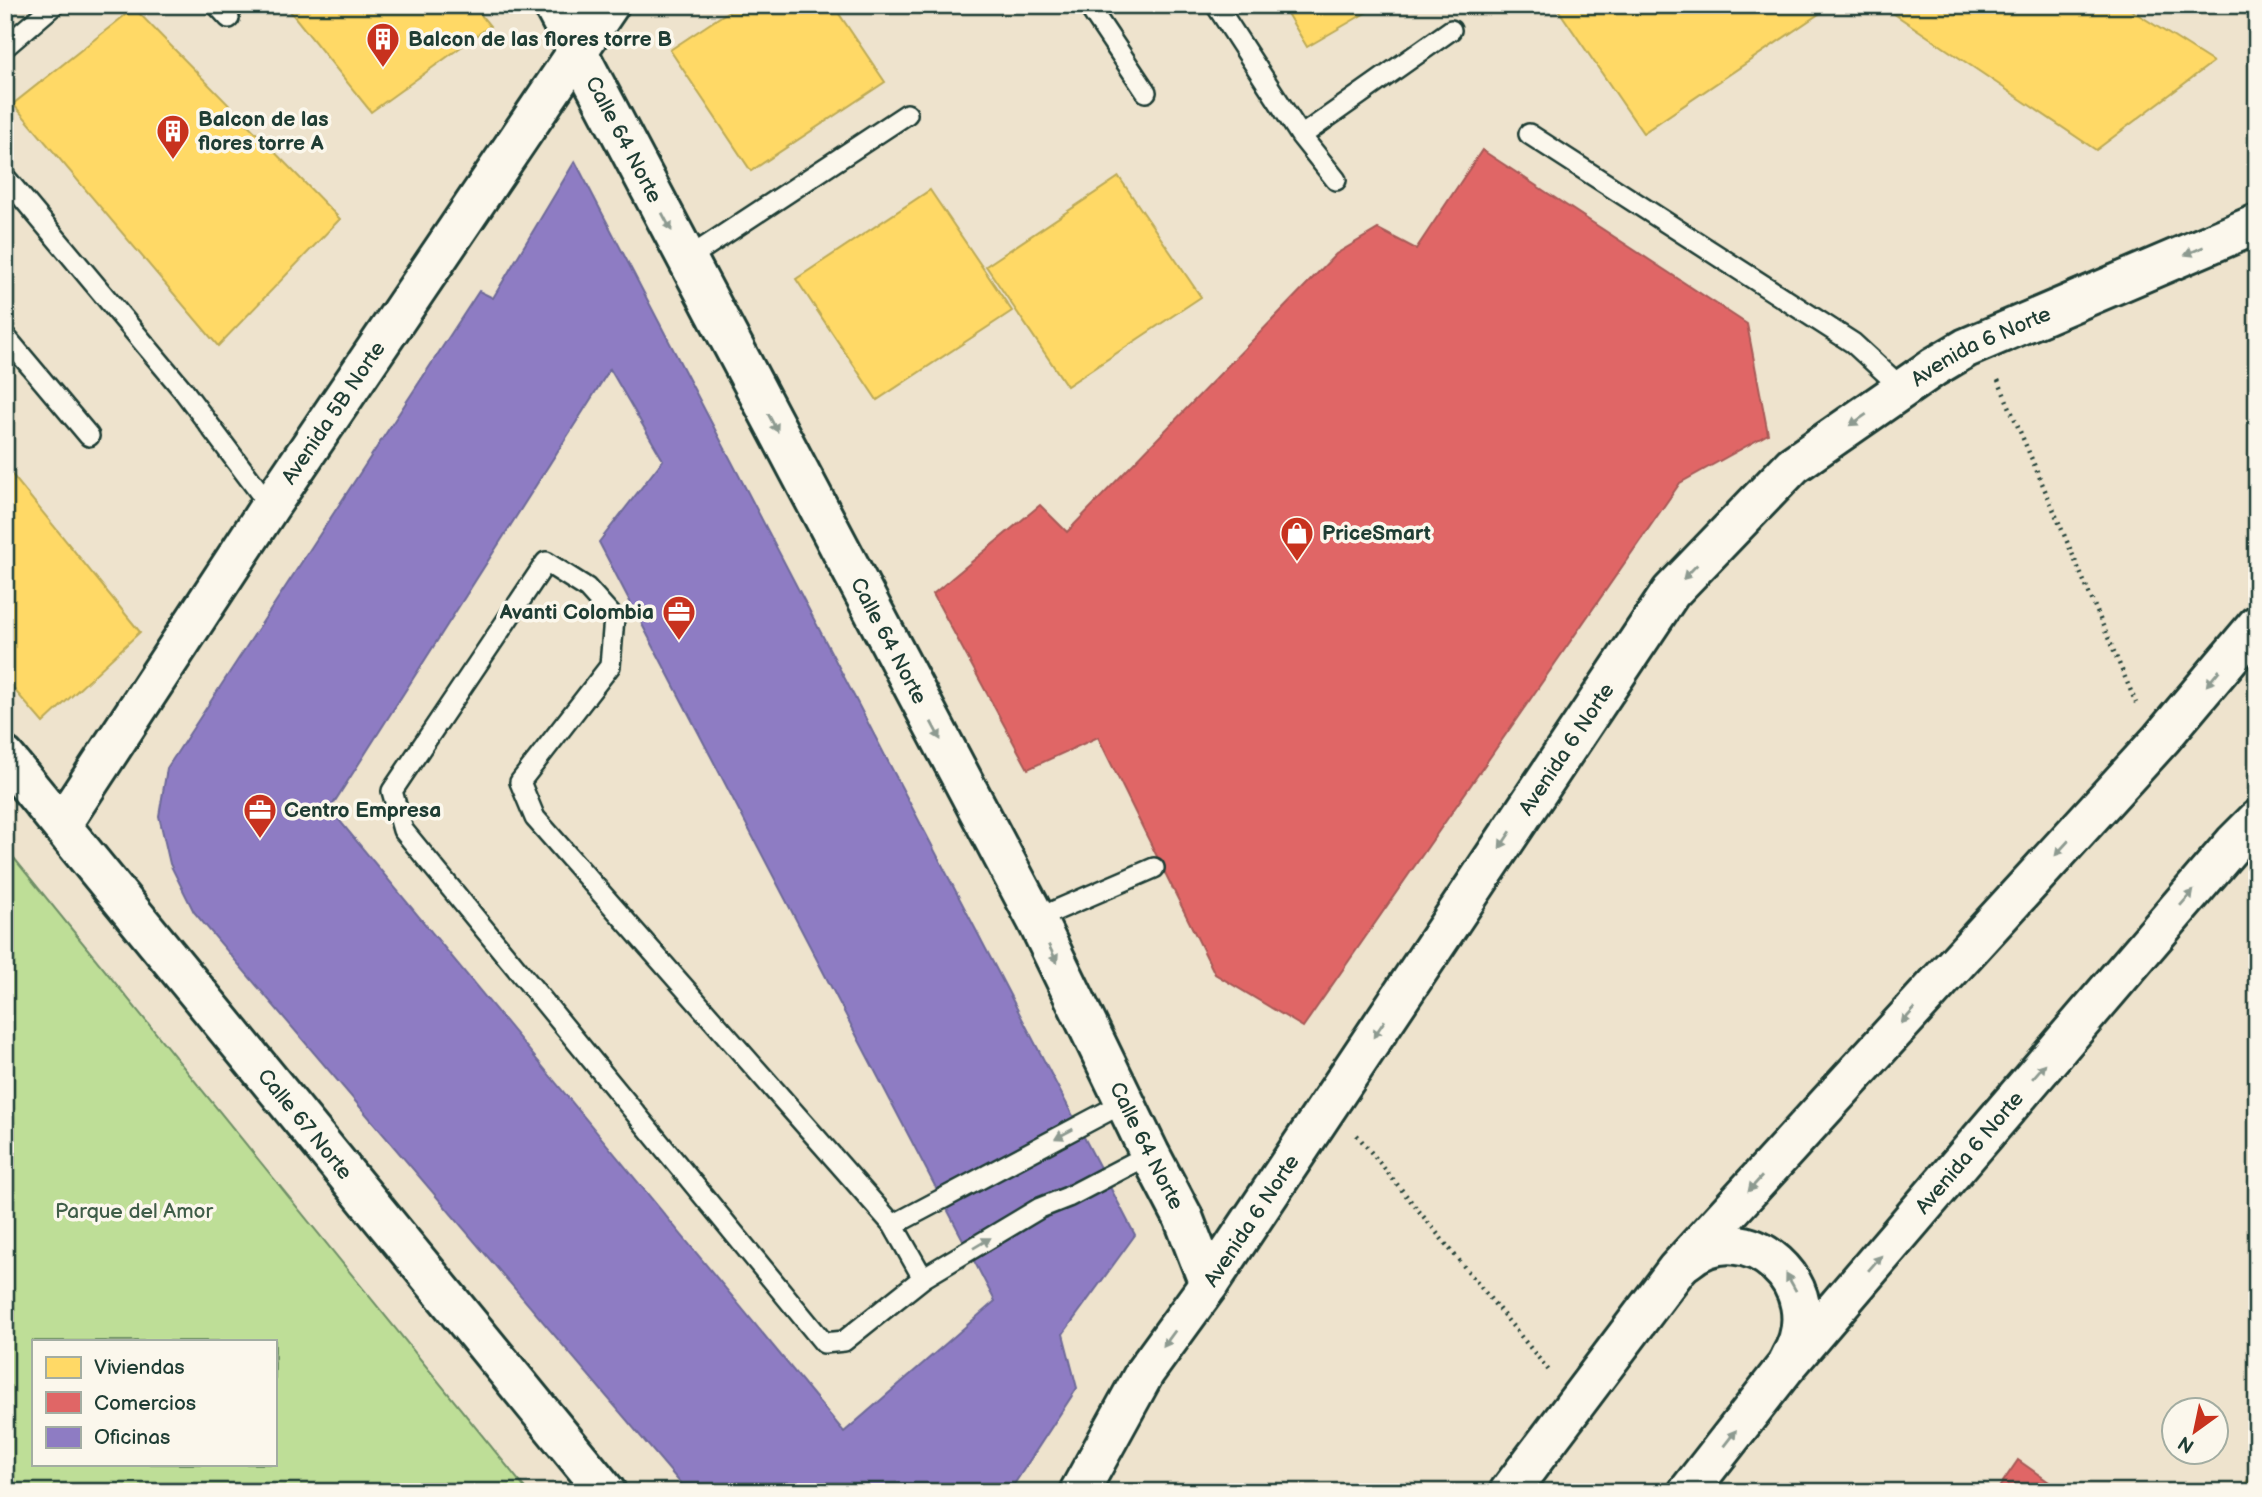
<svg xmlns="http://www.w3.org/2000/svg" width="2262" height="1497" viewBox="0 0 2262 1497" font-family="'Balsamiq Sans',sans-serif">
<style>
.green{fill:#bede97;stroke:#6e8e66;stroke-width:2;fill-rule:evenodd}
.homes{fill:#ffd966;stroke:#bcaa57;stroke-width:2}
.shops{fill:#e06666;stroke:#a65a57;stroke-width:2}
.offices{fill:#8e7cc3;stroke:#6d6998;stroke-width:2;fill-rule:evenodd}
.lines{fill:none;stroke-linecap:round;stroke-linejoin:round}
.service-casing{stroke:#1f3d34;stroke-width:24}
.minor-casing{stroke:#1f3d34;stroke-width:44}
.secondary-casing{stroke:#1f3d34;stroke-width:44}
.path{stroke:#1f3d34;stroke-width:4.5;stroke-dasharray:2 5;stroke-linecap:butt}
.service{stroke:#fbf7ec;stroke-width:19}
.minor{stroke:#fbf7ec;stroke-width:38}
.secondary{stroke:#fbf7ec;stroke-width:38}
.oneway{fill:#8d9a90}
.labels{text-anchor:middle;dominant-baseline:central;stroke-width:7;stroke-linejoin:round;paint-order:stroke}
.poi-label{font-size:21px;font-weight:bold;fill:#1f3d34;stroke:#fbf7ec;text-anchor:start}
.street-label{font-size:21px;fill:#1f3d34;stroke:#fbf7ec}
.park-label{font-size:21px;fill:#3f5d48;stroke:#fbf7ec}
</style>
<rect width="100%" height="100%" fill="#eee3cd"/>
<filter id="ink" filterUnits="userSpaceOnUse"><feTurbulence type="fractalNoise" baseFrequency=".0143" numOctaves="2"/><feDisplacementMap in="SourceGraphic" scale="14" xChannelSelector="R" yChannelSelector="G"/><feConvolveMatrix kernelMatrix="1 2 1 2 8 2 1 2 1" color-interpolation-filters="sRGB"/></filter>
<g filter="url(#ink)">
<path class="green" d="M 5,847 L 528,1492 L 5,1492 ZM 33,1341 L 275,1341 L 275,1464 L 33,1464 Z"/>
<path class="homes" d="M 285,5 L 473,5 L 490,26 L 371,112 Z
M 738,5 L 833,5 L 885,82 L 751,171 L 670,50 Z
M 1282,5 L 1379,5 L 1307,47 Z
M 1555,5 L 1832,5 L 1643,133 Z
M 1881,5 L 2123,5 L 2213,62 L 2096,150 Z
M 134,8 L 340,219 L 218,346 L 13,104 Z
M 1119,177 L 1201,297 L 1067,386 L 986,266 Z
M 930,190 L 1012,311 L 877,400 L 796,279 Z
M 5,466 L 140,632 L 43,723 L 5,679 Z
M 2257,1466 L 2257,1492 L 2240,1492 Z"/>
<path class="shops" d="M 1482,150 L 1747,324 L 1768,434 L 1680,483 L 1303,1027 L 1215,974 L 1098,737 L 1028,769 L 933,594 L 1040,505 L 1067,532 L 1336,254 L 1378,229 L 1416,249 Z
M 2018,1460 L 2063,1492 L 1996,1492 Z"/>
<path class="offices" d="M 575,161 L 1135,1235 L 1063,1334 L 1077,1388 L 1009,1492 L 688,1492 L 194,912 L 170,864 L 159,816 L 167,768 L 479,291 L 493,298 ZM 610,369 L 663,460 L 599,542 L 995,1301 L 844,1432 L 330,809 Z"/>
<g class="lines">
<defs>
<path id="service" d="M 217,5 L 229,18
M 1088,5 L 1146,92
M 1216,5 L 1301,136 L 1336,180
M 5,47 L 54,5
M 1529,134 L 1853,343 L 1903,389
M 1301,136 L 1451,30
M 5,177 L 183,390 L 270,506
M 687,259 L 907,114
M 5,336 L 89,436
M 546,562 L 587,588 L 614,618 L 610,666 L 520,782 L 535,818 L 893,1225 L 923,1278 L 844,1341 L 824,1343 L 403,830 L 392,791 Z
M 1036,919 L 1154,868
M 893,1225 L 1125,1102
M 923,1278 L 1040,1208 L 1068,1197 L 1150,1154"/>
<g id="minor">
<path id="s1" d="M 553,5 L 1036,919 L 1150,1154 L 1183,1217 L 1209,1284"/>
<path id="s2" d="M 5,757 L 606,1492"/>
<path id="s3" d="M 61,825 L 270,506 L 609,5"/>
<path id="s4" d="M 1079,1492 L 1145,1372 L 1209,1284 L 1671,592 L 1793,465 L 1934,367 L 1966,348 L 2257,224"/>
</g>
<g id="secondary">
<path d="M 1687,1260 C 1745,1211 1833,1286 1790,1358"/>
<path d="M 1509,1492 L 1677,1269 L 2161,739 L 2257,625"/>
<path id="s5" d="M 1688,1492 L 1784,1369 L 2234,843 L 2257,820"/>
</g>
</defs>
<use href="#service" class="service-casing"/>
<use href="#minor" class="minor-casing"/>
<use href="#secondary" class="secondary-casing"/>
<path class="path" d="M 1998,380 L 2136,703
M 1357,1135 L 1550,1372"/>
<use href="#service" class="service"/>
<use href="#minor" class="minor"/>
<use href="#secondary" class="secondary"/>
</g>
<defs><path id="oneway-solid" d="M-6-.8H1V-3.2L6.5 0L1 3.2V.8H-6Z" transform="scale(1.75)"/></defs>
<g class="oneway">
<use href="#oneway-solid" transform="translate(667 222) rotate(62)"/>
<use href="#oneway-solid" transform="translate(2194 251) rotate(157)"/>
<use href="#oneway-solid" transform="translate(1858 420) rotate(146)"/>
<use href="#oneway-solid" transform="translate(773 423) rotate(62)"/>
<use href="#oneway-solid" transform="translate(1690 572) rotate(134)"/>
<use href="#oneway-solid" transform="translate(2213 678) rotate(130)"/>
<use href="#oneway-solid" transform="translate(936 731) rotate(62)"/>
<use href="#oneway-solid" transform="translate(1505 840) rotate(124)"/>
<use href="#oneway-solid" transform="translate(2062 848) rotate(132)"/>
<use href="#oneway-solid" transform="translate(2187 898) rotate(-49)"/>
<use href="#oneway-solid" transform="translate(1053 954) rotate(64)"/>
<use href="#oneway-solid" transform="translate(1908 1016) rotate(132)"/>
<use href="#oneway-solid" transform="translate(1379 1029) rotate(124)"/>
<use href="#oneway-solid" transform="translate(2039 1071) rotate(-49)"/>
<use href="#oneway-solid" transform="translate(1064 1134) rotate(152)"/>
<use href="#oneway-solid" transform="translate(1755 1184) rotate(132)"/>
<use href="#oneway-solid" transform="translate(982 1243) rotate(-31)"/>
<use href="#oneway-solid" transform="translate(1875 1263) rotate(-49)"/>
<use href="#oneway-solid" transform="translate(1791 1282) rotate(-119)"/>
<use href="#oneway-solid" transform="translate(1169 1339) rotate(126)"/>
<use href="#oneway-solid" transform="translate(1730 1438) rotate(-52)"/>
</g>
</g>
<defs>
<symbol id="building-pin" viewBox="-11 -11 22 30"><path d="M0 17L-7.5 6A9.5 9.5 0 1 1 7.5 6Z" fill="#c8321e" stroke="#fbf7ec"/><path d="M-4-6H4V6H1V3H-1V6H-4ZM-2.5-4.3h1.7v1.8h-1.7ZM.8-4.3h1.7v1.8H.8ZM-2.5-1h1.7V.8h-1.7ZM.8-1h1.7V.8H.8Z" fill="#fff"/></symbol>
<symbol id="shop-pin" viewBox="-11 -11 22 30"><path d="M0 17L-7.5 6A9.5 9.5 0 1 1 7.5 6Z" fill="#c8321e" stroke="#fbf7ec"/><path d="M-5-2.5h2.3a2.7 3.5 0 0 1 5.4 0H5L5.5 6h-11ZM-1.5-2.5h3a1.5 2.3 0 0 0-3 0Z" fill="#fff"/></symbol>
<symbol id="office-pin" viewBox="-11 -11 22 30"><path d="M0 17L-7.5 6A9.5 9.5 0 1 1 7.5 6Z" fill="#c8321e" stroke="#fbf7ec"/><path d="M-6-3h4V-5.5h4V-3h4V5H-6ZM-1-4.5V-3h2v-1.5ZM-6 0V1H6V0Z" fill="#fff"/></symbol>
</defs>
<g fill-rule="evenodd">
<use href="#building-pin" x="364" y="20" width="38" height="52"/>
<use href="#building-pin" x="154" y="112" width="38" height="52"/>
<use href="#shop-pin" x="1278" y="514" width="38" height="52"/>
<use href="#office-pin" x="660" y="593" width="38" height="52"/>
<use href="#office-pin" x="241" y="791" width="38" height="52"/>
</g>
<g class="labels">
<g class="poi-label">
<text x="408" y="39">Balcon de las flores torre B</text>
<text x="198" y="119">Balcon de las<tspan x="198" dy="24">flores torre A</tspan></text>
<text x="1322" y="533">PriceSmart</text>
<text x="654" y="612" text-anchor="end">Avanti Colombia</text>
<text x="284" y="810">Centro Empresa</text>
</g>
<g class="street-label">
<text stroke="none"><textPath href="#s1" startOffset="152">Calle 64 Norte</textPath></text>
<text stroke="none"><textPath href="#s4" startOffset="1477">Avenida 6 Norte</textPath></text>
<text stroke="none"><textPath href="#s3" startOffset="494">Avenida 5B Norte</textPath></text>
<text stroke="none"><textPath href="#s1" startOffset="719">Calle 64 Norte</textPath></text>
<text stroke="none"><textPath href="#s4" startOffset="889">Avenida 6 Norte</textPath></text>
<text stroke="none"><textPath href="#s2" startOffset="474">Calle 67 Norte</textPath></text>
<text stroke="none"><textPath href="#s1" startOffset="1286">Calle 64 Norte</textPath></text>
<text stroke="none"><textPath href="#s5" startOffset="441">Avenida 6 Norte</textPath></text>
<text stroke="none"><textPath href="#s4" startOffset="322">Avenida 6 Norte</textPath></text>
</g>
<g class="park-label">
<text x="134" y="1211">Parque del Amor</text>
</g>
</g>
<rect width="2262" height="1497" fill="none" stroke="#fbf7ec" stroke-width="28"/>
<rect x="14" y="14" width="2234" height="1469" fill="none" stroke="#1f3d34" stroke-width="2.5" filter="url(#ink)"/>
<rect x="32" y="1340" width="245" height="126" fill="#fbf7ec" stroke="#a3ada2" stroke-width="2"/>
<rect x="46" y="1357" width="35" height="21" fill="#ffd966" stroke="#a3ada2" stroke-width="2"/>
<text x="94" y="1374" font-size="21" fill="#1f3d34">Viviendas</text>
<rect x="46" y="1392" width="35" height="21" fill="#e06666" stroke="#a3ada2" stroke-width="2"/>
<text x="94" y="1410" font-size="21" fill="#1f3d34">Comercios</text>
<rect x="46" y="1427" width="35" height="21" fill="#8e7cc3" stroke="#a3ada2" stroke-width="2"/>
<text x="94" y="1444" font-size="21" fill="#1f3d34">Oficinas</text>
<g transform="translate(2195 1431) rotate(213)"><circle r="33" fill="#fbf7ec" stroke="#a3ada2" stroke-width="2"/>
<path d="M0-5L12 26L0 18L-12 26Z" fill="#c8321e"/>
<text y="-10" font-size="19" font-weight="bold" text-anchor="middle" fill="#1f3d34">N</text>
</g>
</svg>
